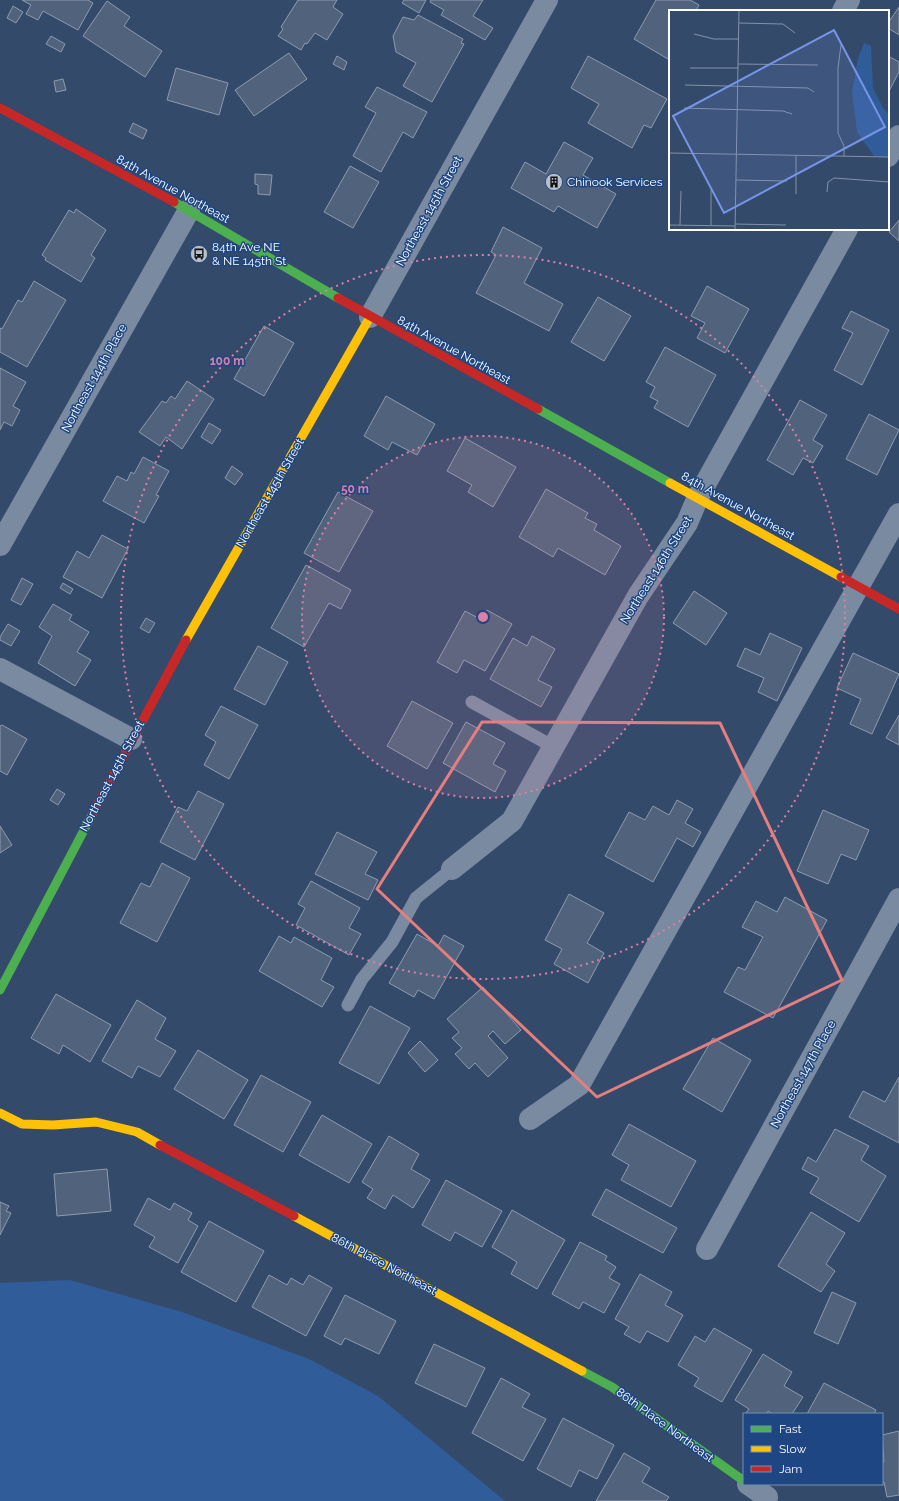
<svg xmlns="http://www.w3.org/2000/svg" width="899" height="1501" viewBox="0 0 899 1501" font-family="Raleway,sans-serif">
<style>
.green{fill:#315c9a}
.building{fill:#50627c;stroke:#8e9baf}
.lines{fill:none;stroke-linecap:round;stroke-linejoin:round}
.lane{stroke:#7a8aa1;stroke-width:13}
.street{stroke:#7a8aa1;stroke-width:22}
.fast{stroke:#4caf50;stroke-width:9}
.slow{stroke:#ffc107;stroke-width:9}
.jam{stroke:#c62828;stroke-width:9}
.marked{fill:none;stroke:#e67e7e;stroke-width:3;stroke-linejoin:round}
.ring{fill:none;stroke:#dd80a5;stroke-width:2;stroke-dasharray:2 4}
.labels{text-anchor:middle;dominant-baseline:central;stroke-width:3;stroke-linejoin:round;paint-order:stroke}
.poi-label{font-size:12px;fill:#fff;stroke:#1d4682;text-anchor:start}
.street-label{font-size:12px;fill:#fff;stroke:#1d4682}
.inset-road{fill:none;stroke:#8592a6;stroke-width:1}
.view{fill:#7795e8;fill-opacity:0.15;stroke:#7795e8;stroke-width:2}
.inset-edge{fill:none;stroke:#fff;stroke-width:2}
.centre{fill:#dd80a5;stroke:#1d4682;stroke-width:2}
.ring-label{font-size:12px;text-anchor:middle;font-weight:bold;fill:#dd80a5;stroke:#1d4682;stroke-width:3;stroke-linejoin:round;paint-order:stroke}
</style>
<rect width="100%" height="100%" fill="#344a6b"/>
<path class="green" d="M 70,1280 L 182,1312 L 309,1359 L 378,1396 L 505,1501 L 0,1501 L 0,1283 Z"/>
<path class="building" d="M 22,0 L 88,0 L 93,3 L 78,30 L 43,11 L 38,20 L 26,14 L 31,5 Z
M 298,0 L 337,0 L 333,7 L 343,14 L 327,40 L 315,33 L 307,44 L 305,43 L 301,50 L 278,36 L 283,29 L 281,27 Z
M 404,0 L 426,0 L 419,13 L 402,3 Z
M 431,0 L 483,0 L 473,16 L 493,28 L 485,40 L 441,15 L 444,10 L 430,2 Z
M 656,0 L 690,0 L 699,5 L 696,11 L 670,11 L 670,56 L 668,59 L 634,39 Z
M 107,1 L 130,17 L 124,26 L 162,51 L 145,77 L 83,36 Z
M 13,6 L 23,12 L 16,23 L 7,18 Z
M 899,7 L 899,35 L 888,28 L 888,23 Z
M 418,15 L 463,39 L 461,43 L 464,44 L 432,102 L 403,86 L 416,63 L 396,52 L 393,36 L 403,17 L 414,20 Z
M 51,36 L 65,44 L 61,52 L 46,44 Z
M 289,53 L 307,79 L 254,116 L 235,90 Z
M 337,56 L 347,62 L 344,70 L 333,64 Z
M 588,56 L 667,99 L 651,128 L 644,125 L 632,148 L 588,123 L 599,104 L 571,88 Z
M 888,56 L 899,62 L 899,72 L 888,93 Z
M 176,68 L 228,83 L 219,115 L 167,100 Z
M 63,79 L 66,90 L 56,92 L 54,81 Z
M 377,87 L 427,112 L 413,138 L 403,132 L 381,172 L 353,156 L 376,113 L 365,107 Z
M 133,123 L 147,130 L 143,139 L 129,132 Z
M 564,142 L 593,158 L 583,175 L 616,194 L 597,228 L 558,206 L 554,212 L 511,188 L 525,162 L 546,174 Z
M 350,166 L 379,182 L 353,228 L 324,212 Z
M 255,174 L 272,175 L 270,195 L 258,194 L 258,185 L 255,184 Z
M 76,209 L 106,230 L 91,255 L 95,258 L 81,282 L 45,260 L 46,258 L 42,255 L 69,210 L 74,213 Z
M 899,220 L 899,241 L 889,232 Z
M 503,227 L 542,248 L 524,283 L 563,304 L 549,331 L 476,293 L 496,255 L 491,252 Z
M 34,281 L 66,300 L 27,367 L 0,352 L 0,328 L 2,329 L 18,300 L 22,302 Z
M 707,286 L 749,309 L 725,353 L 697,338 L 705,323 L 691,316 Z
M 598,297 L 631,316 L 604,361 L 571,342 Z
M 851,311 L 889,330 L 862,385 L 834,370 L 853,333 L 842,328 Z
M 264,326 L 294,343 L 264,396 L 234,379 Z
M 665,347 L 716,375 L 688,427 L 654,408 L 658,401 L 650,397 L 655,387 L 646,382 Z
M 0,368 L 26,382 L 13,406 L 20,410 L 12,426 L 4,422 L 0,430 Z
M 187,381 L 214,399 L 182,449 L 166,437 L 160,446 L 139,432 L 162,401 L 166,403 L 171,396 L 175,399 Z
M 386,396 L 435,424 L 417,455 L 392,442 L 388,450 L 364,436 Z
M 800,400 L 827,415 L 813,440 L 823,446 L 813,463 L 803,458 L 793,475 L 767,460 Z
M 869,414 L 899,430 L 877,475 L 846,459 Z
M 209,423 L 221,430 L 212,444 L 201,437 Z
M 465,438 L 516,467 L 493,507 L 468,492 L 472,485 L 447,471 Z
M 143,457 L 169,471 L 156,495 L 159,496 L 144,523 L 103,501 L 117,476 L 127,481 L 131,472 L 134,474 Z
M 232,466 L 243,474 L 235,485 L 225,478 Z
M 546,489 L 588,513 L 585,518 L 597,524 L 594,530 L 621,546 L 605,575 L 558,548 L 553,557 L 519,537 Z
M 338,492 L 373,511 L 339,572 L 304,553 Z
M 102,535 L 128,549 L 102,598 L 63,577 L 77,551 L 89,558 Z
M 306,565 L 351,590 L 341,609 L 329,603 L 304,647 L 271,628 Z
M 22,578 L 33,584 L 21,605 L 11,600 Z
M 63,583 L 73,589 L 70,594 L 60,588 Z
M 694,591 L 727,613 L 706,645 L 673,623 Z
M 53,604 L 72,615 L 69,620 L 89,632 L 77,652 L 91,660 L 75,686 L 38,663 L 52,636 L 39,627 Z
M 487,610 L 512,624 L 485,671 L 464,660 L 457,673 L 437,662 L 465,611 L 482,620 Z
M 146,618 L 155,623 L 149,633 L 140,628 Z
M 8,624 L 20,631 L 11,646 L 0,640 L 0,637 Z
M 770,633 L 802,648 L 777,701 L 758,692 L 764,678 L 737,666 L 745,648 L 760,655 Z
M 532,636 L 555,649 L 538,680 L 552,687 L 541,707 L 490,679 L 513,638 L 527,646 Z
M 258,646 L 288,662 L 265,705 L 234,689 Z
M 853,653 L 899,674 L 872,734 L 850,724 L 861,699 L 837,688 Z
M 412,701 L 453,723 L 427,769 L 387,746 Z
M 221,706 L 258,725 L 229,779 L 204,765 L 216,742 L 205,735 Z
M 899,715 L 899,745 L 886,738 Z
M 466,722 L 505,743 L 493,764 L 506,771 L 495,792 L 443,763 Z
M 2,725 L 27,739 L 7,775 L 0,771 L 0,726 Z
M 57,789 L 65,794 L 58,805 L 50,800 Z
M 198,791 L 224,804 L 195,860 L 160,842 L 178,807 L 187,811 Z
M 677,800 L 693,809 L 685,823 L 701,832 L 693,847 L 677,838 L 653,882 L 605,856 L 629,812 L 645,820 L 653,806 L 669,815 Z
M 823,810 L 869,830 L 856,860 L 841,854 L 828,884 L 797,871 Z
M 0,826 L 12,845 L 0,853 Z
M 337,832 L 377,852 L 365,874 L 378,880 L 368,900 L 315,874 Z
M 162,863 L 190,878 L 157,942 L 120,923 L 141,883 L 150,887 Z
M 311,881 L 360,908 L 349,928 L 361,934 L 349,955 L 296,925 L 305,908 L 298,904 Z
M 569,894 L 604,913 L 587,943 L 604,953 L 588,983 L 554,964 L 562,949 L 545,940 Z
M 785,897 L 827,920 L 773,1018 L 724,992 L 738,967 L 745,970 L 763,937 L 742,927 L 756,901 L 777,912 Z
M 417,934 L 438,946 L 444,935 L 464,946 L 434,999 L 418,990 L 414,997 L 389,983 Z
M 279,936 L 291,943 L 294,937 L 332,958 L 321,980 L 334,987 L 322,1007 L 259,971 Z
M 483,987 L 521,1030 L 505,1044 L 493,1031 L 488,1036 L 508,1058 L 488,1077 L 475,1063 L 469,1069 L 455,1054 L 462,1048 L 452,1038 L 459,1032 L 447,1019 Z
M 56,994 L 111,1025 L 90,1062 L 63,1045 L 59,1054 L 31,1038 Z
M 137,1000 L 166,1018 L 155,1039 L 176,1051 L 160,1077 L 138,1066 L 132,1078 L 102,1061 Z
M 370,1006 L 410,1028 L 379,1084 L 339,1063 Z
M 713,1038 L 751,1060 L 722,1112 L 683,1089 Z
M 420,1041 L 438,1060 L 425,1072 L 408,1053 Z
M 198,1050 L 248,1080 L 224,1119 L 174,1089 Z
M 261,1075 L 311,1102 L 283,1152 L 234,1125 Z
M 899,1077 L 899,1143 L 849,1117 L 863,1091 L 885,1102 Z
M 322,1115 L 372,1144 L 349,1183 L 299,1155 Z
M 629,1124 L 696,1161 L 671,1207 L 621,1180 L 629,1165 L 612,1155 Z
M 835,1129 L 869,1146 L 861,1160 L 886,1176 L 859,1222 L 810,1193 L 819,1178 L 802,1169 L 808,1157 L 816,1162 Z
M 389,1136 L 419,1154 L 411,1169 L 430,1180 L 413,1208 L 393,1195 L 385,1209 L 367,1198 L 373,1189 L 362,1182 Z
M 107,1169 L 111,1211 L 57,1216 L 54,1174 Z
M 446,1180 L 502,1211 L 482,1247 L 455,1232 L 450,1241 L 422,1225 Z
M 606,1189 L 677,1228 L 663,1253 L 592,1215 Z
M 148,1198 L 170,1210 L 174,1203 L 192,1213 L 188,1220 L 198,1226 L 178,1263 L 149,1247 L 155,1237 L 134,1225 Z
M 0,1202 L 9,1206 L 6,1211 L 11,1213 L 0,1235 Z
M 512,1210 L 565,1240 L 537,1289 L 511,1274 L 517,1262 L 492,1247 Z
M 811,1212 L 845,1233 L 826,1264 L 835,1271 L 821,1292 L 778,1266 Z
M 209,1221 L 264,1251 L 236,1302 L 181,1272 Z
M 580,1242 L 607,1256 L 605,1260 L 616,1267 L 609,1278 L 620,1284 L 604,1313 L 583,1302 L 579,1309 L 552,1294 Z
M 640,1274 L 672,1292 L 665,1305 L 683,1315 L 668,1342 L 647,1331 L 640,1343 L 624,1334 L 629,1327 L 615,1319 Z
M 269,1275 L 287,1285 L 291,1278 L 303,1285 L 309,1275 L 332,1288 L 306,1336 L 252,1307 Z
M 832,1292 L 856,1303 L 838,1344 L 814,1333 Z
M 345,1295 L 396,1321 L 379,1354 L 345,1338 L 341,1345 L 324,1336 Z
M 714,1328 L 752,1350 L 722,1402 L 694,1386 L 699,1378 L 678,1365 L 695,1336 L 705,1342 Z
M 434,1344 L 485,1368 L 466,1407 L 415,1383 Z
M 763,1354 L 792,1372 L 784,1386 L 803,1397 L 792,1414 L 772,1414 L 768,1411 L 766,1414 L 745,1414 L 749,1409 L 735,1400 Z
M 501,1378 L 530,1394 L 522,1407 L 546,1419 L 523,1461 L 472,1433 Z
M 824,1383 L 876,1410 L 874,1414 L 807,1414 Z
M 563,1418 L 614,1445 L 597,1479 L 579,1470 L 571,1487 L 537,1469 Z
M 899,1431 L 899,1495 L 887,1497 L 884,1482 L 882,1483 L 882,1463 L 884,1462 L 882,1435 Z
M 624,1453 L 650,1468 L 642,1482 L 669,1497 L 666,1501 L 596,1501 Z"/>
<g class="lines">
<path class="lane" d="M 472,702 L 554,747
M 348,1005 L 362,979 L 392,942 L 416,898 L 452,869"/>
<path class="street" d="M 843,11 L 849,0
M 888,156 L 899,136
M 370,317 L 547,0
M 0,545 L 189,210
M 0,669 L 131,739
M 452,869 L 512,821 L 638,596 L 687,523 L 698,497 L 847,229
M 530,1119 L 579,1085 L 899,514
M 707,1249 L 899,899
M 748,1484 L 767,1497"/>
<path class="fast" d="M 174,202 L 338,298
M 538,409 L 670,483
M 0,990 L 93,813
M 582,1371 L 612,1387 L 744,1481"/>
<path class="slow" d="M 670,483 L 841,577
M 186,640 L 370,317
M 0,1113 L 22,1124 L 53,1125 L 96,1122 L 137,1132 L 160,1145
M 294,1216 L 582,1371"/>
<path class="jam" d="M 0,108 L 174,202
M 338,298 L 538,409
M 841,577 L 899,609
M 93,813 L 186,640
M 160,1145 L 294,1216"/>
</g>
<path class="marked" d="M 482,722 L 720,723 L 842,980 L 597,1097 L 377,889 Z"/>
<circle cx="483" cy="617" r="181" fill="#dd80a5" fill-opacity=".12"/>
<g class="ring">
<circle cx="483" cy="617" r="181"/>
<circle cx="483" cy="617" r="362"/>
</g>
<defs>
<symbol id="building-disc" viewBox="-11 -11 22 22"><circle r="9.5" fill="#b8c0cb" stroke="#1d4682"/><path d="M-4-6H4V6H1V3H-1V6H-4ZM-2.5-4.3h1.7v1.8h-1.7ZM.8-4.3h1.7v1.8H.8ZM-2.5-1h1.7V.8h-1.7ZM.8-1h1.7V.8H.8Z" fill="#111"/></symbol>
<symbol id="bus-disc" viewBox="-11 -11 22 22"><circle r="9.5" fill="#b8c0cb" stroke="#1d4682"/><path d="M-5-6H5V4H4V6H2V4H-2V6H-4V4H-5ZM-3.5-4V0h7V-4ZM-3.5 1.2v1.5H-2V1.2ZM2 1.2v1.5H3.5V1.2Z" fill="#111"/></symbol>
</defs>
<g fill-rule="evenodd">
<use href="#building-disc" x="544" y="172" width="20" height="20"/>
<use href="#bus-disc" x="189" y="244" width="20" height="20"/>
</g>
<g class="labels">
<g class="poi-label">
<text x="567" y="182">Chinook Services</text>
<text x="212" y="247">84th Ave NE<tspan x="212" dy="14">&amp; NE 145th St</tspan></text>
</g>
<g class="street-label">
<text transform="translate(173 189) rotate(29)">84th Avenue Northeast</text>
<text transform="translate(429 211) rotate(-61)">Northeast 145th Street</text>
<text transform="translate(454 350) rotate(29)">84th Avenue Northeast</text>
<text transform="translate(94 378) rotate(-61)">Northeast 144th Place</text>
<text transform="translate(270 493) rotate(-60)">Northeast 145th Street</text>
<text transform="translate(738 506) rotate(29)">84th Avenue Northeast</text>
<text transform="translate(656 570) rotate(-58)">Northeast 146th Street</text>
<text transform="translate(112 776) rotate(-62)">Northeast 145th Street</text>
<text transform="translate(803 1074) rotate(-61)">Northeast 147th Place</text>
<text transform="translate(384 1264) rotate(28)">86th Place Northeast</text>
<text transform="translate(665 1425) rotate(36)">86th Place Northeast</text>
</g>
</g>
<g transform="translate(669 10)">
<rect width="220" height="220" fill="#344a6b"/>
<path d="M 195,33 L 202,36 L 204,78 L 214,98 L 220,104 L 220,147 L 205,146 L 188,122 L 183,82 L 189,48 Z" fill="#315c9a"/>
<path class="inset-road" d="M 70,13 L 114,14 L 126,23M 25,24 L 45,29 L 70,29M 172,35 L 169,58 L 169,123 L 175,136 L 175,146M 69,54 L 149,55M 21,58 L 69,58M 16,75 L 139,78 L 145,82M 15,98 L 114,101 L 123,104M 0,143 L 220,147M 127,146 L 127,184M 67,170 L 118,171M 42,180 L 42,215M 158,182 L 159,172 L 165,168 L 220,172M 66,214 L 117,215M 0,215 L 66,216M 11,215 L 12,181M 66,220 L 70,0"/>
<path class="view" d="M 165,20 L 216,117 L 55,203 L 4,106 Z"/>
<rect width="220" height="220" class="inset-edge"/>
</g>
<circle cx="483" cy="617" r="6" class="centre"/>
<g class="ring-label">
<text x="227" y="365">100 m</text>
<text x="355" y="493">50 m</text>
</g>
<rect x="743" y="1413" width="140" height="72" fill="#1d4682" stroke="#7790b4"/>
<rect x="751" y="1426" width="20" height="6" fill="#4caf50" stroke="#7790b4"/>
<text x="779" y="1433" font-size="12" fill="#ffffff">Fast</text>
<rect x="751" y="1446" width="20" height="6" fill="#ffc107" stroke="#7790b4"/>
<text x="779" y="1453" font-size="12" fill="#ffffff">Slow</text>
<rect x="751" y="1466" width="20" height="6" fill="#c62828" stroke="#7790b4"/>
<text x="779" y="1473" font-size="12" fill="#ffffff">Jam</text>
</svg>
